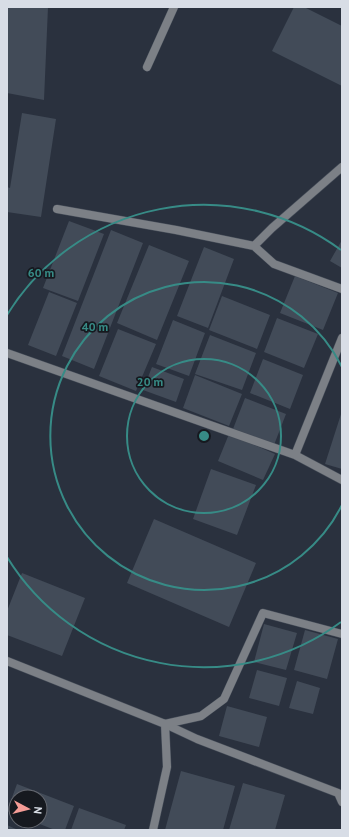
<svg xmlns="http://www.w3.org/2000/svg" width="349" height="837" viewBox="0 0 349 837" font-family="'PT Sans',sans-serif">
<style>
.building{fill:#424b58}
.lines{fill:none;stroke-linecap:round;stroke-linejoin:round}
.lane-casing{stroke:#464d59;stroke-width:9}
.street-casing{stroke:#464d59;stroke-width:9}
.lane{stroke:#7c8086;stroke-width:8}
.street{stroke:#7c8086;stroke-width:8}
.ring{fill:none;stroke:#378b86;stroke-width:2}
.centre{fill:#378b86;stroke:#16191f;stroke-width:2}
.ring-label{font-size:12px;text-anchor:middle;font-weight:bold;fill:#378b86;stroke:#16191f;stroke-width:3.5;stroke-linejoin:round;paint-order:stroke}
</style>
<rect width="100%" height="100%" fill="#2a313e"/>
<path class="building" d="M 7,7 L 48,7 L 44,100 L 7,93 Z
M 294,7 L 304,7 L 342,26 L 342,86 L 272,51 Z
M 22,113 L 56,119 L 41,217 L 7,212 L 7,187 L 10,188 Z
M 69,221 L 104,234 L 78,301 L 43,288 Z
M 111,230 L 143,243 L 94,369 L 62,356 Z
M 342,240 L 342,268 L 330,261 Z
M 149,245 L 189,261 L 157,340 L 117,323 Z
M 204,247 L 234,259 L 208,328 L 177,316 Z
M 295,276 L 338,293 L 323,330 L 280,313 Z
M 49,292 L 77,303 L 56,356 L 28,345 Z
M 222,296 L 270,315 L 257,349 L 209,330 Z
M 277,318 L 318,334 L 304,368 L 264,352 Z
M 173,320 L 205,333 L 189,376 L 156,364 Z
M 118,329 L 156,344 L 136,391 L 99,376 Z
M 210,335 L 256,353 L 242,390 L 195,374 Z
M 263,359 L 303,375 L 290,409 L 250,393 Z
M 152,367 L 184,379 L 176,402 L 143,390 Z
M 195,375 L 242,394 L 229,426 L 183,408 Z
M 245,398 L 286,414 L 274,445 L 233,429 Z
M 342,411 L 342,469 L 325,464 Z
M 229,434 L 275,454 L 263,480 L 218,461 Z
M 211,469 L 256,485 L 237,535 L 193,519 Z
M 154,519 L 256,563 L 229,627 L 127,583 Z
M 22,573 L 85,598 L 62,656 L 7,635 L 7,611 Z
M 264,624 L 297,633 L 286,670 L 254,662 Z
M 305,630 L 338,639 L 327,679 L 294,670 Z
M 257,670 L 287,678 L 279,706 L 249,698 Z
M 297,681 L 320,688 L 313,714 L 289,708 Z
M 227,706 L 267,717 L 259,747 L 219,736 Z
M 181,771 L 235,786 L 223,830 L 165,830 Z
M 243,783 L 285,795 L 275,830 L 229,830 Z
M 17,784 L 74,806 L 65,830 L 55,830 L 32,821 L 40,821 L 40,797 L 16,797 L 16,815 L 7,811 Z
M 79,808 L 126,825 L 124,830 L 71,830 Z
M 7,825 L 18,830 L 7,830 Z"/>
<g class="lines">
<defs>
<path id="lane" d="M 147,67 L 174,7
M 57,209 L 176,230 L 254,246 L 274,264 L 342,289
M 254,246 L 272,228 L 342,167
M 165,724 L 197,739 L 338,793 L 342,802"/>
<path id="street" d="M 7,353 L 295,455 L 342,480
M 295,455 L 342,338
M 7,661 L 165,724 L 167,767 L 153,830
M 165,724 L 201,716 L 224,699 L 263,613 L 342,634"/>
</defs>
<use href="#lane" class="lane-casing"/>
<use href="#street" class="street-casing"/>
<use href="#lane" class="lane"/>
<use href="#street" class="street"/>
</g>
<g class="ring">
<circle cx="204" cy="436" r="77"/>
<path d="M342 505A154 154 0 1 1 342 367"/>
<path d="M341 622A231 231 0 0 1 7 557M7 315A231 231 0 0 1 341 250"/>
</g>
<circle cx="204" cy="436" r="6" class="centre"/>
<g class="ring-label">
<text x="41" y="277">60 m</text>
<text x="95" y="331">40 m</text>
<text x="150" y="386">20 m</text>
</g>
<rect width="349" height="837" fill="none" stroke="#d8dde6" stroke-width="16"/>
<g transform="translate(28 809) rotate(97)"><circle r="19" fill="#16191f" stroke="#64676f"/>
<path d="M0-3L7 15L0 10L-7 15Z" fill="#f59c96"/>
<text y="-6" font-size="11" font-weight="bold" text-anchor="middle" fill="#d8dde6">N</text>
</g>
</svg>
